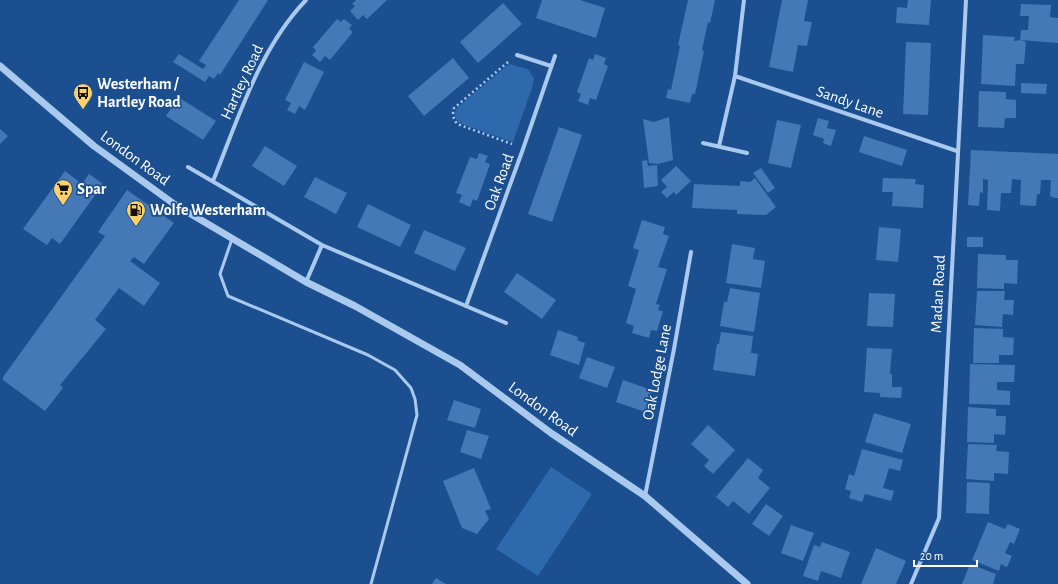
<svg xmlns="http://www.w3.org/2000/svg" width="1058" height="584" viewBox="0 0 1058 584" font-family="'Alegreya Sans',sans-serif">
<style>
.green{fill:#2e69ad}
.building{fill:#4478b7}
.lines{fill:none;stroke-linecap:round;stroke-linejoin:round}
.path{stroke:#a9c9ee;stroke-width:2.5;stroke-dasharray:2 3;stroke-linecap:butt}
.service{stroke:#a9c9ee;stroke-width:3}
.minor{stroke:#a9c9ee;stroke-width:4}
.tertiary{stroke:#a9c9ee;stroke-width:7}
.labels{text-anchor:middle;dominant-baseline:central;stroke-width:3.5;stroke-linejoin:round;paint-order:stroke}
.street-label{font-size:16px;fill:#fff;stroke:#1b4f8f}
.poi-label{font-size:16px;font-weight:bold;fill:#fff;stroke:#1b4f8f;text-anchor:start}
</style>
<rect width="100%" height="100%" fill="#1b4f8f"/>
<path class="green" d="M 509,64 L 528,69 L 534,78 L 532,88 L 513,142 L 459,123 C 454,116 453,112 459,106 Z
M 551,467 L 592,494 L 538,576 L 496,549 Z"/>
<path class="building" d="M 239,0 L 268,0 L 220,75 L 218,73 L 214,79 L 209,76 L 205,82 L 173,62 L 179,54 L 203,69 L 206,65 L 199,61 Z
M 356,0 L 387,0 L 367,19 L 363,15 L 358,20 L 350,11 L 355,6 L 352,4 Z
M 542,0 L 580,0 L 605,8 L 596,38 L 536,18 Z
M 688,0 L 715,0 L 710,23 L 708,22 L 702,50 L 704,51 L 695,94 L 692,94 L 690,103 L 666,98 L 668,89 L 671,90 L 680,46 L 678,45 Z
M 782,0 L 808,0 L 804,21 L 812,22 L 807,46 L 798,45 L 793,72 L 769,67 Z
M 908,0 L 931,0 L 929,25 L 896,23 L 897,7 L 907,8 Z
M 503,3 L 522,24 L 478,63 L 460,42 Z
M 1021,4 L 1051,5 L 1050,17 L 1058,18 L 1058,43 L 1020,40 L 1026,42 L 1024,64 L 1016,64 L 1015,86 L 981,84 L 983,35 L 1015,37 L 1014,41 L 1020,40 L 1021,30 L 1028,30 L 1029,16 L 1020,16 Z
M 337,19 L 341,22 L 344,19 L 352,25 L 349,29 L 353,32 L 330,60 L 325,56 L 320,62 L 312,55 L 316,51 L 313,47 Z
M 906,42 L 931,43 L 928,115 L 903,114 Z
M 595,54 L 606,58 L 604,64 L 608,66 L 596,100 L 590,98 L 588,105 L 578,101 L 581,94 L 577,92 L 589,58 L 593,60 Z
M 453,58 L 469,78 L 424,116 L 408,96 Z
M 304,62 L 324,72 L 305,110 L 299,106 L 295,114 L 287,110 L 291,103 L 285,100 Z
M 1021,83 L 1047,84 L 1046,94 L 1021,93 Z
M 979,91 L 1006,92 L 1006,99 L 1016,100 L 1016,118 L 1005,118 L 1004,128 L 978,127 Z
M 178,97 L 216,121 L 203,140 L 166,116 Z
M 669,117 L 673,160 L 658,164 L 649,163 L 643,119 L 654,122 Z
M 818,118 L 829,121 L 827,128 L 836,130 L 831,146 L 823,143 L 824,139 L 813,135 Z
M 777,120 L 801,125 L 791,168 L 768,163 Z
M 559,127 L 582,135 L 552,222 L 528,214 Z
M 0,129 L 8,136 L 0,144 Z
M 864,136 L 907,150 L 902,166 L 859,152 Z
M 265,146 L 297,166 L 284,186 L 252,166 Z
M 971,150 L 1058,154 L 1058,198 L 1055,198 L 1050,196 L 1051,180 L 1041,180 L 1040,194 L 1037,194 L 1036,206 L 1020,205 L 1021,180 L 1012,179 L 1011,193 L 1001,193 L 1000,211 L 987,210 L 988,180 L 983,179 L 983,193 L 980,192 L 979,206 L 968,205 Z
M 479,153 L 488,156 L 485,162 L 490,164 L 477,201 L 473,199 L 470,207 L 459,202 L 462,195 L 456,193 L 470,157 L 477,159 Z
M 647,160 L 648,166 L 657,165 L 658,186 L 644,188 L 642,161 Z
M 676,166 L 691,181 L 676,195 L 674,192 L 667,198 L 661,192 L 667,187 L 661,180 Z
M 761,168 L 775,188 L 768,193 L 753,173 Z
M 65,171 L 82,184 L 89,174 L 103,184 L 60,244 L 52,238 L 47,245 L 23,229 Z
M 315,177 L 347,193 L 336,214 L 304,197 Z
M 755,178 L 776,207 L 766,215 L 737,214 L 737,210 L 692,208 L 694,184 L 740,186 L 740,181 L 750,182 Z
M 883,178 L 916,179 L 915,184 L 924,185 L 923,208 L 892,206 L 893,192 L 882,192 Z
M 127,190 L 174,223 L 144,264 L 134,257 L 130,261 L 160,283 L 144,306 L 119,288 L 95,320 L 106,329 L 60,385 L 63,388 L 45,411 L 3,380 L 3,377 L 105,236 L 98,232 Z
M 368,204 L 411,225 L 400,247 L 357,227 Z
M 642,220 L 665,227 L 663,234 L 669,236 L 658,267 L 667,269 L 656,304 L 660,305 L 658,310 L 663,311 L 657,331 L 651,330 L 649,338 L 632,333 L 634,326 L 626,323 L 636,289 L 628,286 L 639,250 L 633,248 Z
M 879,227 L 901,229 L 898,262 L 876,260 Z
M 424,230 L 466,248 L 455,271 L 414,253 Z
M 967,237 L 983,237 L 983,247 L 967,247 Z
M 732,244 L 755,248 L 753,259 L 765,261 L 761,288 L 726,283 Z
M 978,254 L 1006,255 L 1006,260 L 1018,260 L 1017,284 L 1004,283 L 1004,289 L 977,288 Z
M 517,273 L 556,300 L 542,319 L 504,292 Z
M 730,288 L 760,293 L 754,332 L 720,326 L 724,302 L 727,302 Z
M 977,291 L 1005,291 L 1004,300 L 1014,300 L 1013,315 L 1003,314 L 1002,327 L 975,325 Z
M 869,293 L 895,294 L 893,327 L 867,326 Z
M 974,328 L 1003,329 L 1003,337 L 1014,338 L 1013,355 L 999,355 L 999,363 L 973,363 Z
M 558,330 L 578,337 L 577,340 L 585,343 L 579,365 L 550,355 Z
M 721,332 L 753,336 L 751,353 L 758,354 L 755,376 L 713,370 L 717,344 L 719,344 Z
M 867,348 L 892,349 L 890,374 L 892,374 L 892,387 L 902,387 L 901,398 L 880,397 L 880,393 L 864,392 Z
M 587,357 L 615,367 L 607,388 L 579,378 Z
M 970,364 L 1015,365 L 1014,382 L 997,382 L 997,390 L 1010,391 L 1010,405 L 969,404 Z
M 623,380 L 652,390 L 645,412 L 616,402 Z
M 454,400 L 481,409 L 475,428 L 447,420 Z
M 968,407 L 996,409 L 996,416 L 1006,416 L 1005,435 L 994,434 L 994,443 L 967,442 Z
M 874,413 L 911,424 L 902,453 L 865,442 Z
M 708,425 L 735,450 L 713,474 L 704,466 L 709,460 L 691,444 Z
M 467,430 L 489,436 L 481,459 L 460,452 Z
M 968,444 L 997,445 L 996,451 L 1009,452 L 1008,474 L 994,473 L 994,481 L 966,479 Z
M 862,449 L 903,460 L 900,471 L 889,468 L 883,488 L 894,491 L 891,501 L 865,494 L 862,502 L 849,498 L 851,491 L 845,489 L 849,474 L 854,476 Z
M 748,458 L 763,470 L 758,478 L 770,488 L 749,514 L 733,501 L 728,507 L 716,497 Z
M 474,468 L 491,509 L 485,511 L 489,519 L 477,534 L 462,528 L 443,481 Z
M 967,482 L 990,483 L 989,514 L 966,513 Z
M 766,504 L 783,516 L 769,536 L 752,524 Z
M 988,522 L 1005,529 L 1008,524 L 1020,529 L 1014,544 L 1010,542 L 1005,553 L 1012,556 L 1007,567 L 1001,564 L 999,571 L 972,560 Z
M 791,525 L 814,533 L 803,561 L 781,553 Z
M 822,542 L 850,552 L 841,578 L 821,571 L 818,581 L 803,576 L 814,545 L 820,547 Z
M 876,548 L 906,561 L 896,584 L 861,584 Z
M 970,564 L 996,574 L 993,584 L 962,584 Z
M 436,578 L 446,584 L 432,584 Z"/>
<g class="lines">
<path class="path" d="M 508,62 L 454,108 C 452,114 453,118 457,124 L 512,144"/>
<path class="service" d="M 232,239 L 220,274 L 228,296 L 368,355 L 395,370 L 411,388 L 415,399 L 417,415 L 371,584"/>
<path class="minor" d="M 517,55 L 551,66
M 735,76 L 957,151
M 703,143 L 747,153
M 719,146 L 735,76 L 744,0
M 188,167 L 322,245 L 506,323
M 213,181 C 238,119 259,49 306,0
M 306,282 L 322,245
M 466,306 L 523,149 L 555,56
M 645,496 L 674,349 L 691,252
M 911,584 L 939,518 L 966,0"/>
<path class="tertiary" d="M 0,66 L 94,146 L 174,204 L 306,282 L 355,306 L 460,365 L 551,433 L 645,496 L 747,584"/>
</g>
<defs>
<symbol id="bus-pin" viewBox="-11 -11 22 30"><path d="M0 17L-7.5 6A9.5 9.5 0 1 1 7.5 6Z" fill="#ffd166" stroke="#1b4f8f"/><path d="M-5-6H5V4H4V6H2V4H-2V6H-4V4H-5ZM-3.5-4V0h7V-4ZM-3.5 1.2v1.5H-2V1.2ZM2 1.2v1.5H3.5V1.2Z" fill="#111"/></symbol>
<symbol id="supermarket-pin" viewBox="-11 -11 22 30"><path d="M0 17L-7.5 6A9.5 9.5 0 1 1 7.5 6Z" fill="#ffd166" stroke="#1b4f8f"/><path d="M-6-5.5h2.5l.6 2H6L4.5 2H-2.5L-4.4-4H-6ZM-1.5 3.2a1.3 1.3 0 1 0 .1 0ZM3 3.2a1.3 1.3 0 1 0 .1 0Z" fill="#111"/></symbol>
<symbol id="fuel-pin" viewBox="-11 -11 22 30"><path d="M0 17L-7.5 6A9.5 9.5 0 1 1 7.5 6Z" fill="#ffd166" stroke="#1b4f8f"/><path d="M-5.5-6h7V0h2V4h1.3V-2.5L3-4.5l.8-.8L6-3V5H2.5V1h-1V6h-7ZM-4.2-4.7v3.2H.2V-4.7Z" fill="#111"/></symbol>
</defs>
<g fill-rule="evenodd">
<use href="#bus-pin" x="72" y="82" width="22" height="30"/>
<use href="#supermarket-pin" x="52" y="178" width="22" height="30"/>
<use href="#fuel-pin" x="125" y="199" width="22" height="30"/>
</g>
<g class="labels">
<g class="street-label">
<text transform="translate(242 82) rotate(-65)">Hartley Road</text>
<text transform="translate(850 102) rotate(19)">Sandy Lane</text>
<text transform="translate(135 158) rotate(36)">London Road</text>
<text transform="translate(499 182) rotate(-70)">Oak Road</text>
<text transform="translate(938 294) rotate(-87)">Madan Road</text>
<text transform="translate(657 372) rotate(-79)">Oak Lodge Lane</text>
<text transform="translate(543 409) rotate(36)">London Road</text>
</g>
<g class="poi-label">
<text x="97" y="84">Westerham /<tspan x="97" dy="18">Hartley Road</tspan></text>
<text x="77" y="189">Spar</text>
<text x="150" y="210">Wolfe Westerham</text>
</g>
</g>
<path d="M914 560v6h63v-6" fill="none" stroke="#ffffff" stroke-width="2"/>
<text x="920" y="560" font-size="12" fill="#ffffff" stroke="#1b4f8f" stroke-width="3" paint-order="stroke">20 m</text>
</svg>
